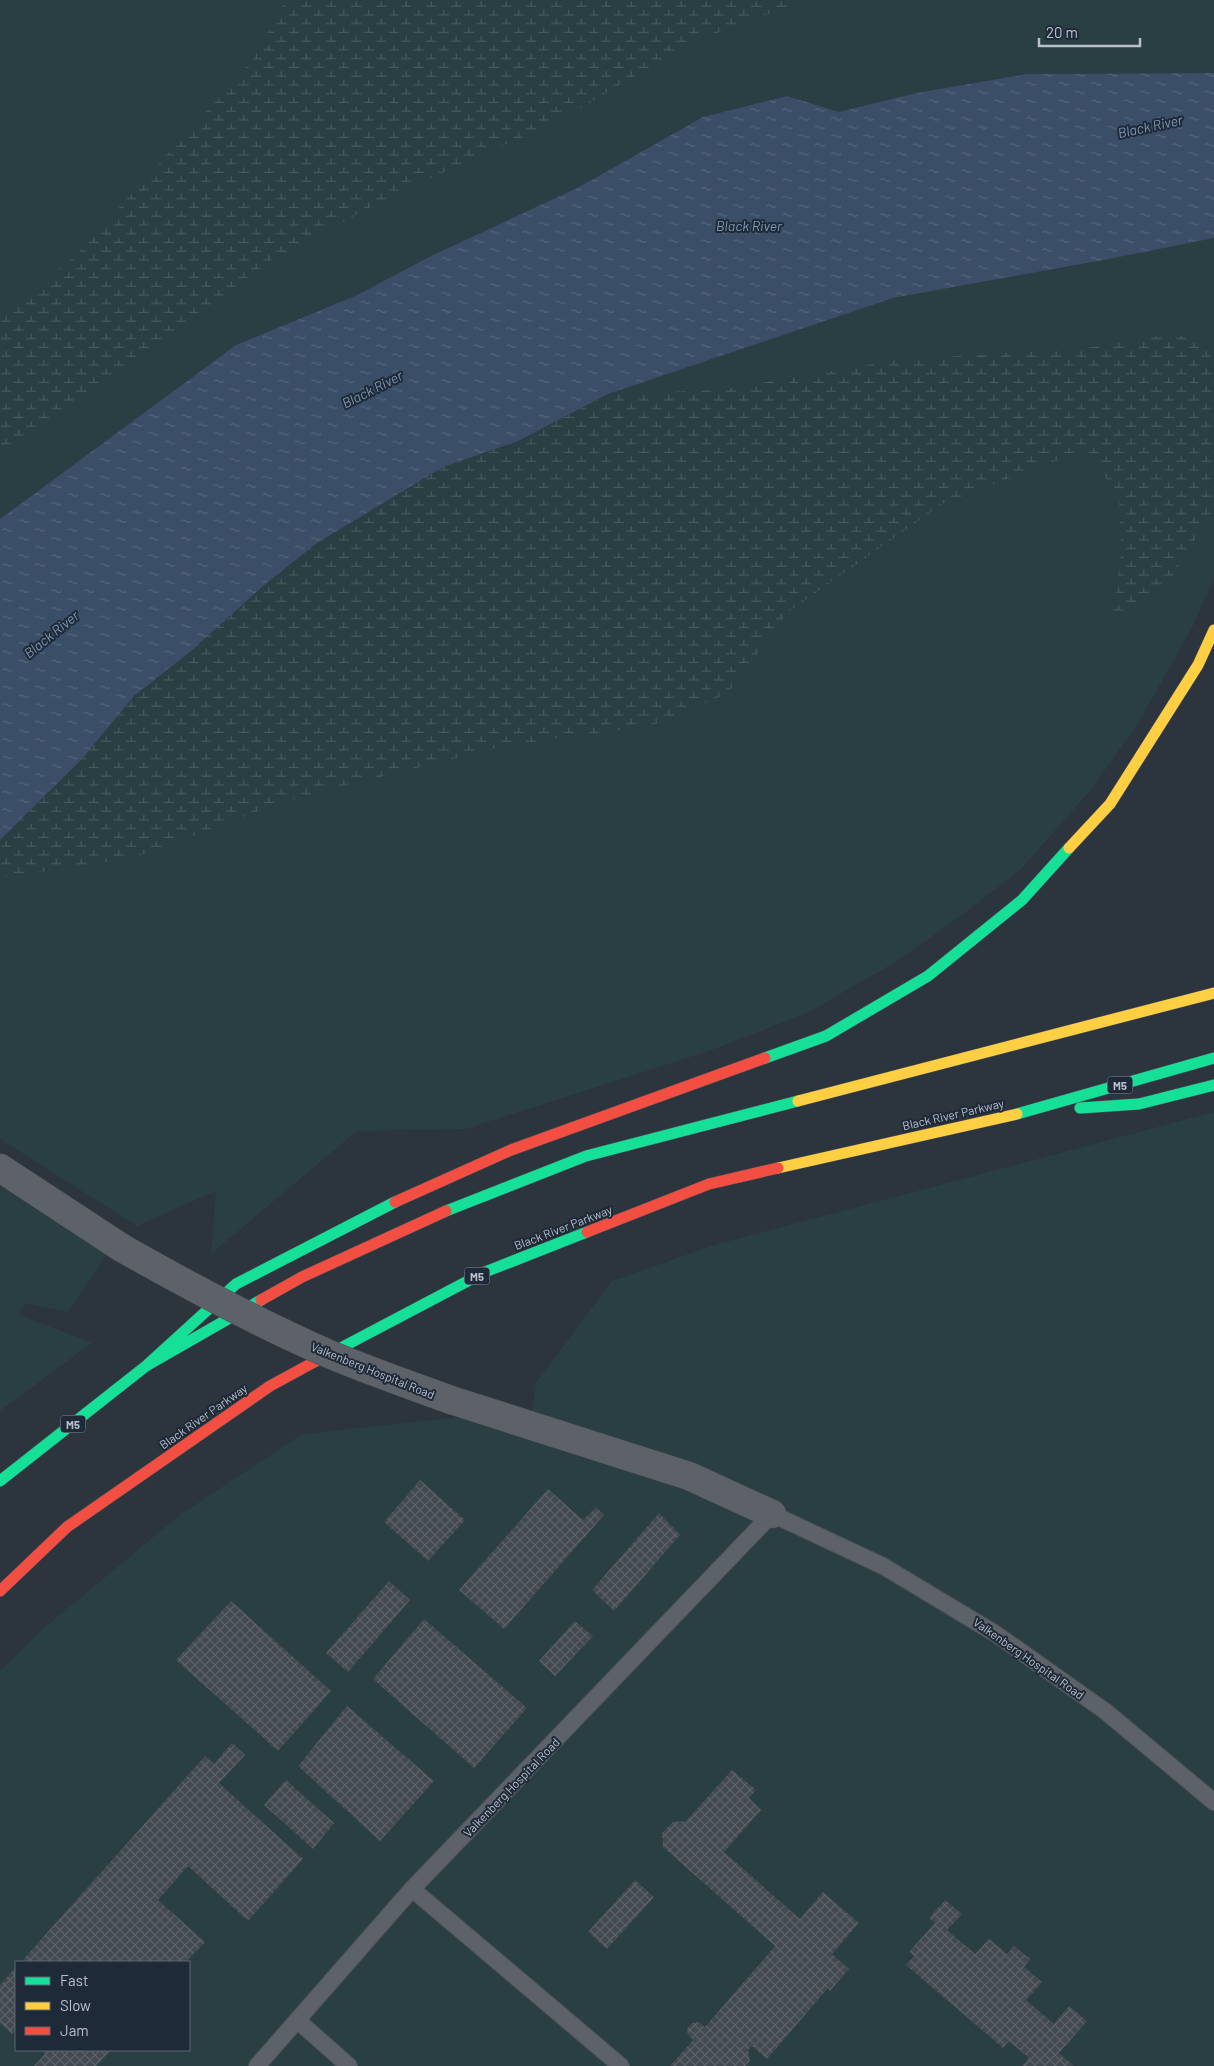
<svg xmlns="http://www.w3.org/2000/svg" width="1214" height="2066" viewBox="0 0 1214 2066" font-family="Barlow,sans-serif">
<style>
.grass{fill:#293f43;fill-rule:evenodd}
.wetland{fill:url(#wetland-marsh)}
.water{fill:url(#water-ripples)}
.building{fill:url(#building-cross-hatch)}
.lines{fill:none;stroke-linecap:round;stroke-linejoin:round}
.lane-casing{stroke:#4b5057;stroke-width:18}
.street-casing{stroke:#4b5057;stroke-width:29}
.fast-casing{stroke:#495058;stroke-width:12}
.slow-casing{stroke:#495058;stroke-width:12}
.jam-casing{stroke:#495058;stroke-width:12}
.lane{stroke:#5d626a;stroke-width:16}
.street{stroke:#5d626a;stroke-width:28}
.fast{stroke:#16e098;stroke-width:11}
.slow{stroke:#ffcf43;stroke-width:11}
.jam{stroke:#f24e42;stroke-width:11}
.street-bridge-casing{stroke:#4b5057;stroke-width:29;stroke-linecap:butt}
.street-bridge{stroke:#5d626a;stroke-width:28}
.labels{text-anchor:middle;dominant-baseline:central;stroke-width:4;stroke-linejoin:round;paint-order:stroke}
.shield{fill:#1f2a38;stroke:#8a93a0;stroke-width:1}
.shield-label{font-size:11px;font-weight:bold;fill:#b8c0cc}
.street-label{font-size:12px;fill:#b8c0cc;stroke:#1f2a38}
.water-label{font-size:14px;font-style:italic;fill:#7e97b4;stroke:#1f2a38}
</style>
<defs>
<pattern id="wetland-marsh" width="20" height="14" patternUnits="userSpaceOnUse" patternTransform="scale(1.25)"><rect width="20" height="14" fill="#293f43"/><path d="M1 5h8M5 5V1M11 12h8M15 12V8" fill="none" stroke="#46595d"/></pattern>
<pattern id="water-ripples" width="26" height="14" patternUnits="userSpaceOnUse" patternTransform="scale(1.25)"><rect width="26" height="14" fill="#3a4e68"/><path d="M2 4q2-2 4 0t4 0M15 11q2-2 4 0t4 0" fill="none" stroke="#54667c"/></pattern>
<pattern id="building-cross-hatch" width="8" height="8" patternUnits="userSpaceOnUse" patternTransform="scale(1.25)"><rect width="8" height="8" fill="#434951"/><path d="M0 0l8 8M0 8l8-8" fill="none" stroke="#5c6169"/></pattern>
</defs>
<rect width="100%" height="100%" fill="#2c343d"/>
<path class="grass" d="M 0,0 L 1214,0 L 1214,73 L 1027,74 L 916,93 L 839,112 L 787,96 L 703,117 L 579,187 L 433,255 L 355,296 L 236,345 L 0,519 Z
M 1214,238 L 1214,578 L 1193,626 L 1139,722 L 1090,791 L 1021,869 L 970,909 L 899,960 L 809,1012 L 712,1050 L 466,1129 L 357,1131 L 211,1254 L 216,1191 L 137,1226 L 0,1139 L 0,840 L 82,759 L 134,696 L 317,543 L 443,467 L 518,441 L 608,394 L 893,298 L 1104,260 Z
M 1214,1112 L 1214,2066 L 0,2066 L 0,1671 L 45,1627 L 181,1514 L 302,1434 L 461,1417 L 528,1437 L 536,1383 L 612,1281 L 714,1245 ZM 16,1962 L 189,1962 L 189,2050 L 16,2050 Z
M 0,1186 L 108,1253 L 68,1312 L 24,1303 L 20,1315 L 92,1343 L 0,1411 Z"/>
<path class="wetland" d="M 286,0 L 806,0 L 692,42 L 557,122 L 397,193 L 270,261 L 0,460 L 0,321 L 78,253 L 252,61 Z
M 1177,333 L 1214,355 L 1214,508 L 1164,590 L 1112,626 L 1121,554 L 1119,493 L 1082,451 L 944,503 L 788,612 L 728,693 L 651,726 L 504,746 L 288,800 L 133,858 L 0,878 L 0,840 L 82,759 L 134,696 L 191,651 L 262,587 L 317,543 L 443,467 L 518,441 L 608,394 L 719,390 L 897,360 L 1086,348 Z"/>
<path class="water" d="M 1214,73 L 1214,238 L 1104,260 L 893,298 L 608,394 L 518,441 L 443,467 L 317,543 L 262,587 L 191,651 L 134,696 L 82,759 L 0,840 L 0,519 L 236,345 L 355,296 L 433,255 L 579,187 L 703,117 L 787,96 L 839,112 L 916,93 L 1027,74 Z"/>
<path class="building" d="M 420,1480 L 465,1520 L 428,1561 L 384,1522 Z
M 548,1489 L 583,1520 L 596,1507 L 604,1515 L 504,1629 L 459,1590 Z
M 659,1513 L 680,1535 L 614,1611 L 592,1590 Z
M 389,1581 L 410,1600 L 348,1672 L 326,1653 Z
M 231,1601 L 331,1691 L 278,1751 L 176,1660 Z
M 424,1619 L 527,1708 L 474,1768 L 373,1679 Z
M 575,1621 L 593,1636 L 555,1676 L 539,1661 Z
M 347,1706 L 434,1781 L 380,1841 L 298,1766 Z
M 232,1743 L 245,1755 L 219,1783 L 303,1859 L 248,1921 L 188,1866 L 158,1900 L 205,1942 L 186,1962 L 21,1962 L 205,1756 L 214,1764 Z
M 732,1770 L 756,1790 L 749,1798 L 761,1810 L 724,1852 L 800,1919 L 823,1892 L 859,1923 L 832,1954 L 849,1969 L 830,1991 L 828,1988 L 767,2059 L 752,2046 L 748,2050 L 750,2061 L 745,2066 L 670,2066 L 693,2040 L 688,2035 L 687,2029 L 692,2023 L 699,2022 L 705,2027 L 775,1946 L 663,1847 L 662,1833 L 673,1822 L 686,1821 Z
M 286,1780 L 334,1823 L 313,1849 L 264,1805 Z
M 635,1880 L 654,1897 L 607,1949 L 588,1932 Z
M 945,1900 L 962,1914 L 947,1930 L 975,1954 L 989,1939 L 1007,1954 L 1014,1946 L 1030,1959 L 1024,1967 L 1042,1982 L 1026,2000 L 1054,2024 L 1069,2006 L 1087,2021 L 1059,2053 L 1074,2066 L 1022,2066 L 1029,2058 L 1009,2041 L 1003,2048 L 906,1965 L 914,1956 L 909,1952 L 935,1923 L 929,1918 Z
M 16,1967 L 16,2030 L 12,2034 L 0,2023 L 0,1985 Z
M 41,2050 L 111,2050 L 96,2066 L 34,2066 L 45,2054 Z"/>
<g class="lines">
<defs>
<path id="lane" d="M 412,1889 L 621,2066
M 297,2020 L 349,2066
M 257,2066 L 412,1889 L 772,1514 L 883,1566 L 996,1634 L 1105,1711 L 1214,1802"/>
<path id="street" d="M 0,1168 L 122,1248
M 451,1400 L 689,1476 L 772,1514"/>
<path id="fast" d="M 765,1058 L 826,1036 L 928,976 L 1022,900 L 1069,848
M 1080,1108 L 1139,1104 L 1214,1085
M 1017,1114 L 1214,1058
M 446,1211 L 586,1156 L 798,1101
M 316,1361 L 485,1272 L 587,1232
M 146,1366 L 236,1284 L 395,1202
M 0,1481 L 146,1366 L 261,1300"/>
<path id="slow" d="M 1069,848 L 1110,804 L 1198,665 L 1214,630
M 798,1101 L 1214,993
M 778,1168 L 1017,1114"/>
<path id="jam" d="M 395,1202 L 511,1150 L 765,1058
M 587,1232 L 709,1184 L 778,1168
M 261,1300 L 302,1277 L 446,1211
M 0,1591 L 67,1527 L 270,1386 L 316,1361"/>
</defs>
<use href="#lane" class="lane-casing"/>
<use href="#street" class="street-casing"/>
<use href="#fast" class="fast-casing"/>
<use href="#slow" class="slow-casing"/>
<use href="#jam" class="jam-casing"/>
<use href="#lane" class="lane"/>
<use href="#street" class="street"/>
<use href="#fast" class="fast"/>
<use href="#slow" class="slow"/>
<use href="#jam" class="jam"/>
<defs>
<path id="street-bridge" d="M 122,1248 C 189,1286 258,1323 329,1354 C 369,1371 410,1385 451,1400"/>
</defs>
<use href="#street-bridge" class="street-bridge-casing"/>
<use href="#street-bridge" class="street-bridge"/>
</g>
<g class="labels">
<g class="shield">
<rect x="1107.5" y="1076.5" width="25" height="17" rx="4"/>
<rect x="464.5" y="1267.5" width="25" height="17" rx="4"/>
<rect x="60.5" y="1415.5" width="25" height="17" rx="4"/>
</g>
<g class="shield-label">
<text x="1120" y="1085">M5</text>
<text x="477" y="1276">M5</text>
<text x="73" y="1424">M5</text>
</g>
<g class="street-label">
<text transform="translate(953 1114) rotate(-13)">Black River Parkway</text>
<text transform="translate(563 1227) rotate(-21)">Black River Parkway</text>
<text transform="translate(373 1370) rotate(22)">Valkenberg Hospital Road</text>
<text transform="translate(203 1416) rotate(-35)">Black River Parkway</text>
<text transform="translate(1029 1658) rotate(35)">Valkenberg Hospital Road</text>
<text transform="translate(511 1787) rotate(-46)">Valkenberg Hospital Road</text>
</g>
<g class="water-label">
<text transform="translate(1150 126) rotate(-12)">Black River</text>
<text x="749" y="225">Black River</text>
<text transform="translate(372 389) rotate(-27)">Black River</text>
<text transform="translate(51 634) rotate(-39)">Black River</text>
</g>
</g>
<rect x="15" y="1961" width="175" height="90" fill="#1f2a38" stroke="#5c6673"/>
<rect x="25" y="1977" width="25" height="8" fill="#16e098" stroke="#5c6673"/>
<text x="60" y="1986" font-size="15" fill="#b8c0cc">Fast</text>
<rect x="25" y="2002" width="25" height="8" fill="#ffcf43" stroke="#5c6673"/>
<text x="60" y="2011" font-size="15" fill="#b8c0cc">Slow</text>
<rect x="25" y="2027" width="25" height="8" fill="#f24e42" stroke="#5c6673"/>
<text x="60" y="2036" font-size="15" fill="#b8c0cc">Jam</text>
<path d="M1039 38v8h101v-8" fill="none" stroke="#b8c0cc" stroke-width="2.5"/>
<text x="1046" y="38" font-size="15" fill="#b8c0cc" stroke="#1f2a38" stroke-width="4" paint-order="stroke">20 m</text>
</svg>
